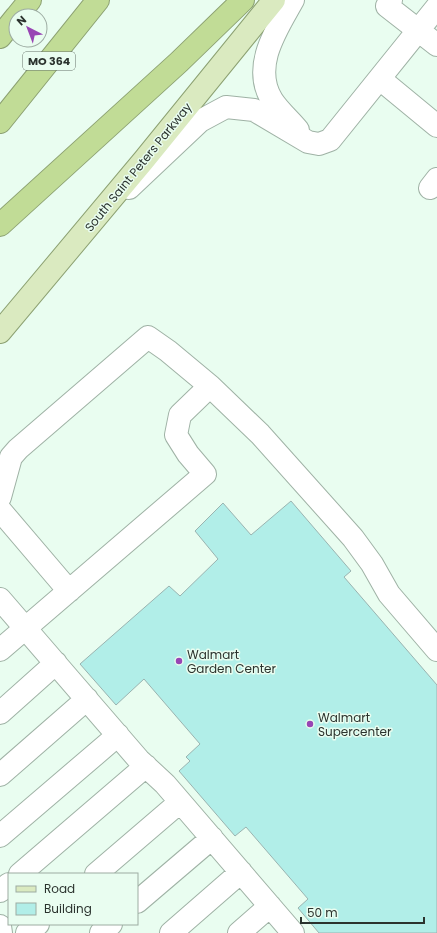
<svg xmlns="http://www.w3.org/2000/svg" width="437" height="933" viewBox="0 0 437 933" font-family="Poppins,sans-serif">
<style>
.building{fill:#b1eee8;stroke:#9ab3b0}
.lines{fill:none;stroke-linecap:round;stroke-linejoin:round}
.minor-casing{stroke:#9fb2a5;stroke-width:24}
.major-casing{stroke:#8ca172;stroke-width:24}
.highway-casing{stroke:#8ca172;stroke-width:24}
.minor{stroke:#fff;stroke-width:22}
.major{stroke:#daeac0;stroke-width:22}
.highway{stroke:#c1dc96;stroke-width:22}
.poi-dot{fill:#9845b4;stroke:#e9fdf0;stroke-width:1.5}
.labels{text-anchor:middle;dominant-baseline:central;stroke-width:3;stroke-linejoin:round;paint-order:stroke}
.shield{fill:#e9fdf0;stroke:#647068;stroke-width:1}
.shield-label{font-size:11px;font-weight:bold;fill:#2b332e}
.street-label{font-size:12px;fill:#2b332e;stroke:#e9fdf0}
.poi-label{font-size:12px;fill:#2b332e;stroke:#e9fdf0;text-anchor:start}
</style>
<rect width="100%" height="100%" fill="#e9fdf0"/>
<path class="building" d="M 291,501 L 351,571 L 344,577 L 437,685 L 437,933 L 319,933 L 298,908 L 308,899 L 246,827 L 235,836 L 179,771 L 190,761 L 186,757 L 200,744 L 144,679 L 116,705 L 80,664 L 169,586 L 180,596 L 218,559 L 195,531 L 223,503 L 251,535 Z"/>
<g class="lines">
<defs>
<path id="minor" d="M 293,0 C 277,29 251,66 272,100 C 279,111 290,120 298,130
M 391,0 L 387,6 L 437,45
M 380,79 L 437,126
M 129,188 L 200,121 L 226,107 L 254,110 L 308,142 L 319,144 L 330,140 L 437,7
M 430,188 L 437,179
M 0,497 L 11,457 L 18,449 L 148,337 L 168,351 L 210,386 L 260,434 L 353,538 L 372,564 L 389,594 L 437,650
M 0,510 L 69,591
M 0,599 L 139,760 L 165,784 L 293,933
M 0,650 L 205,474 L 188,454 L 176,435 L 180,415 L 210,386
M 0,713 L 56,663
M 0,775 L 87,699
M 0,836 L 118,735
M 20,874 L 146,766
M 96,874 L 180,802
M 0,891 L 9,884
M 137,902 L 212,838
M 0,926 L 1,933
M 27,933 L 38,924
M 101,933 L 111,924
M 171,933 L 241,872
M 239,933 L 270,906"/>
<path id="major" d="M 0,332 L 144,160 L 274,0"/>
<path id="highway" d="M 17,16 L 30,0
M 0,37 L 16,17
M 0,122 L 98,0
M 0,225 L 179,62 L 243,0"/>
</defs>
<use href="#minor" class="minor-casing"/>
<use href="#major" class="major-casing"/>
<use href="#highway" class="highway-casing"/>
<use href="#minor" class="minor"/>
<use href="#major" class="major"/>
<use href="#highway" class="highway"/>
</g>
<g class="poi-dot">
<circle cx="179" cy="661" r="4"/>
<circle cx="310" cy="724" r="4"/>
</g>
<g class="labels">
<rect class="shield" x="23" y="52" width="52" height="18" rx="3"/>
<g class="shield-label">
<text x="49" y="61">MO 364</text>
</g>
<g class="street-label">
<text transform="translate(138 167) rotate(-51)">South Saint Peters Parkway</text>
</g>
<g class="poi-label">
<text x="187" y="654">Walmart<tspan x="187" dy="14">Garden Center</tspan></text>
<text x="318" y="717">Walmart<tspan x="318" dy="14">Supercenter</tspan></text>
</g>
</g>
<rect x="8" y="873" width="130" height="52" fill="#e9fdf0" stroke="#9daca2"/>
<rect x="16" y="886" width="20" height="6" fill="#daeac0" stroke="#9daca2"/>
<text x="44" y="893" font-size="12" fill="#2b332e">Road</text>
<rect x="16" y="903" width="20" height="12" fill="#b1eee8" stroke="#9daca2"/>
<text x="44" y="913" font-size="12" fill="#2b332e">Building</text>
<g transform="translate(28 28) rotate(318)"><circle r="19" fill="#e9fdf0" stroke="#9daca2"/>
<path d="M0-3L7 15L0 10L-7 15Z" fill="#9845b4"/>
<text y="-6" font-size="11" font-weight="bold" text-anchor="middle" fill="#2b332e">N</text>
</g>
<path d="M301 917v6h123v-6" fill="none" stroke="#2b332e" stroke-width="2"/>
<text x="307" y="917" font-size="12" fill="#2b332e" stroke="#e9fdf0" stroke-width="3" paint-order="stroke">50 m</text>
</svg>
